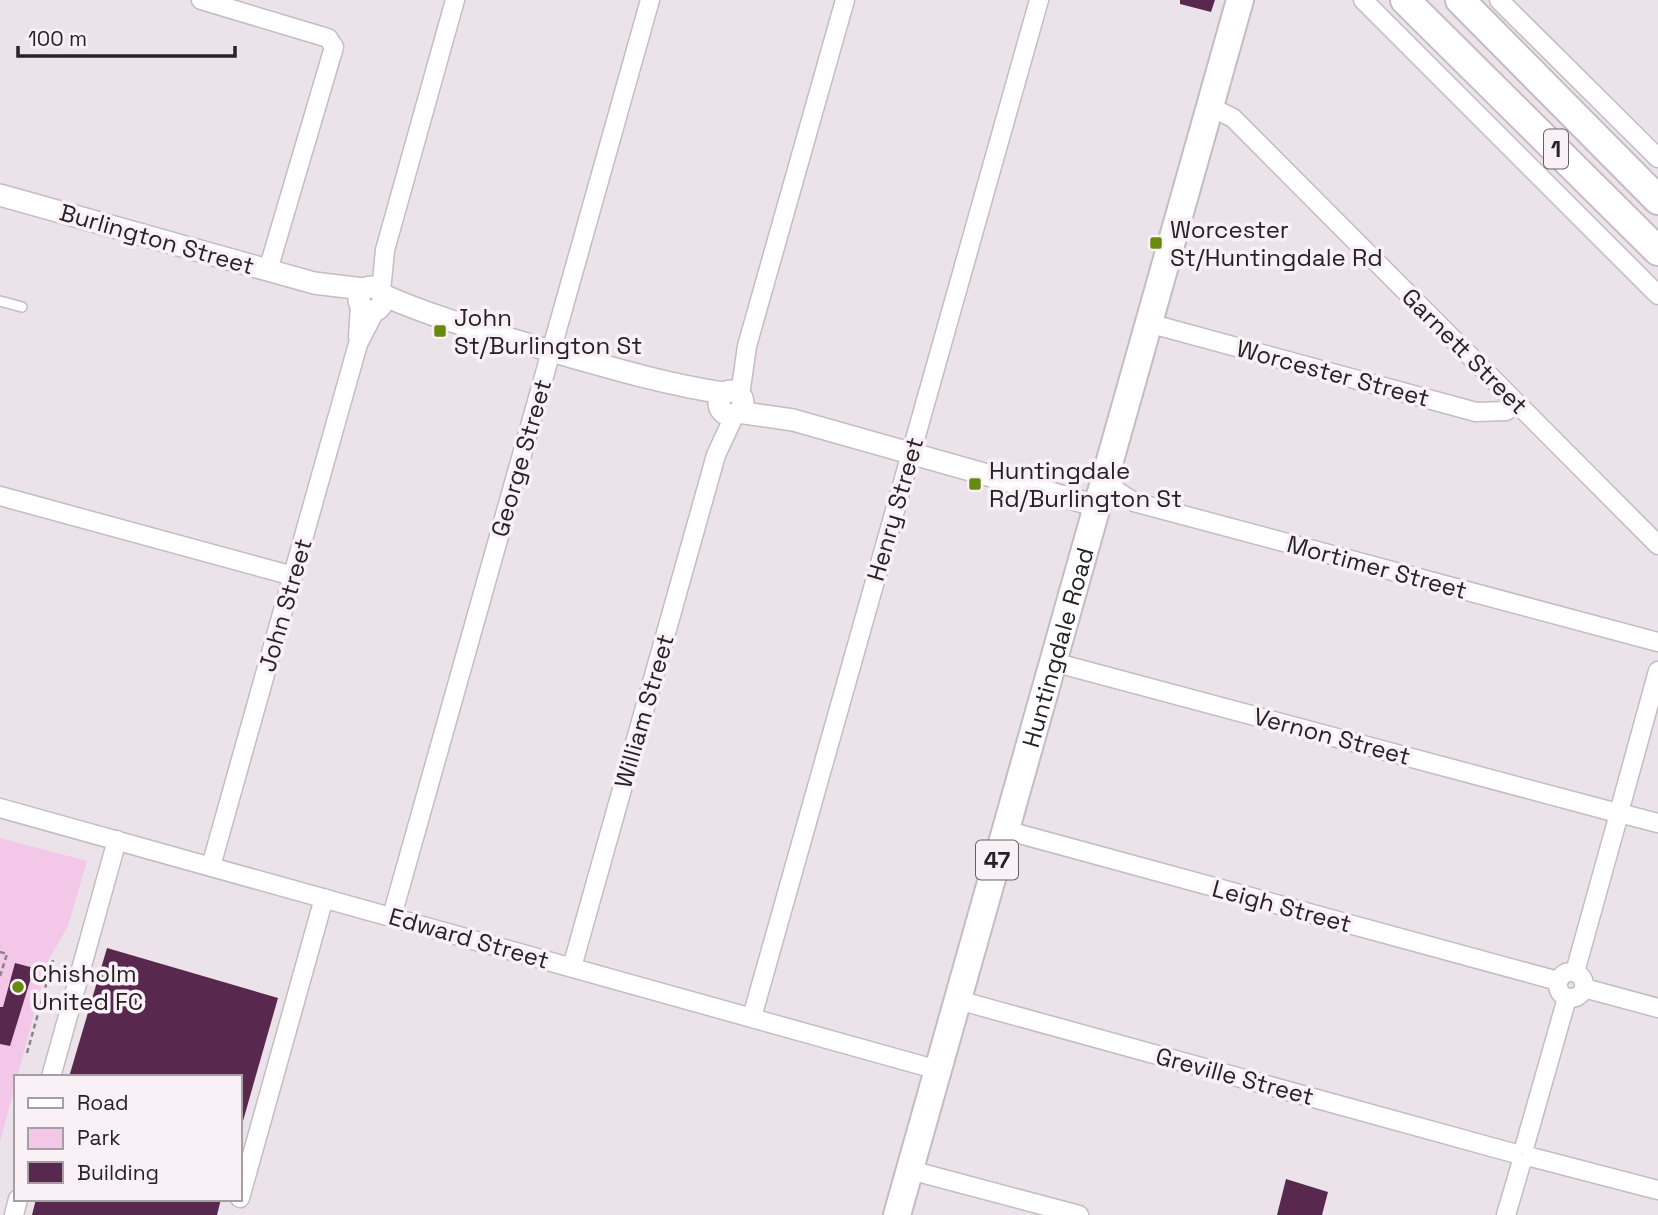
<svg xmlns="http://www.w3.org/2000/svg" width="1658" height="1215" viewBox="0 0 1658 1215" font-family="'Space Grotesk',sans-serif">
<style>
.green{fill:#f3c7e7}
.building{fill:#59284e}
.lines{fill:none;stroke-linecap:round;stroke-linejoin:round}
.service-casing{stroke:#c4bcc2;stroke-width:12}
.minor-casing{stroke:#c4bcc2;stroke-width:21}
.tertiary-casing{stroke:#c4bcc2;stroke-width:24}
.primary-casing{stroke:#c4bcc2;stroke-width:30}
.trunk-casing{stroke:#c4bcc2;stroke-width:32}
.path{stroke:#8a8388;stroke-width:2.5;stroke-dasharray:5 3.5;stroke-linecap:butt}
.service{stroke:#fff;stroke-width:9}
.minor{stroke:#fff;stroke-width:18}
.tertiary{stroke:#fff;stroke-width:21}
.primary{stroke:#fff;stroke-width:26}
.trunk{stroke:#fff;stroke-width:28}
.poi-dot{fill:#678b11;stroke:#faf1f7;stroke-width:2.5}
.labels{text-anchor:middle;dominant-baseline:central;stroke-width:7;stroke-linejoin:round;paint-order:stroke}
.shield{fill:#faf1f7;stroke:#666064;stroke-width:2}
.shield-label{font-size:23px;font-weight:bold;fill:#262225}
.poi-label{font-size:24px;fill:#262225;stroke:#faf1f7;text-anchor:start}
.street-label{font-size:24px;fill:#262225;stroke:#faf1f7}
</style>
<rect width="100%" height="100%" fill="#ece3ea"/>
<path class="green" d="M 0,838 L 87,861 L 68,926 L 48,961 L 0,1142 Z"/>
<path class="building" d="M 1180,0 L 1215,0 L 1211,12 L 1180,4 Z
M 107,948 L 278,998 L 243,1121 L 240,1121 L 240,1077 L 69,1077 Z
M 15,963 L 34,968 L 10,1046 L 0,1044 L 0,1007 L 3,1007 Z
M 1286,1179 L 1328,1192 L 1322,1215 L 1277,1215 Z
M 36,1199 L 221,1199 L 217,1215 L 32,1215 Z"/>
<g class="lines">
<defs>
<path id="service" d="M 0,301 L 22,307"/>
<path id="minor" d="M 201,0 L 328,38 L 334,47 L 268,270
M 1363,0 L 1658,295
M 1499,0 L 1658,158
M 1209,106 L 1233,118 L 1658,545
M 381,292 L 385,250 L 455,0
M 1148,323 L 1476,412 L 1506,411 L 1517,403
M 358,337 L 360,305
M 740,395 L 747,346 L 845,0
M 1105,477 L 1118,492 L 1134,502 L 1658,642
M 0,496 L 293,576
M 1053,662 L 1610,811
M 1621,805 L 1658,671
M 0,808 L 938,1070
M 1627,815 L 1658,823
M 1005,830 L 1558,981
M 211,866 L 358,344 L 375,311
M 392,916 L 650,0
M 572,967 L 716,455 L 735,414
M1558 985a13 13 0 1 1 26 0a13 13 0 1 1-26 0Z
M 1575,972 L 1617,821
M 1584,988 L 1658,1008
M 958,1000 L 1513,1153
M 752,1017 L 1039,0
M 51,1077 L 117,840
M 1525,1145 L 1567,998
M 1531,1157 L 1658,1190
M 910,1170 L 1079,1215
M 240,1198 L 324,898
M 14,1215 L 18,1199
M 1506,1215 L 1521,1164"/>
<path id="tertiary" d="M 0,195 L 314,283 L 363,289
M359 299a12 12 0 1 1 24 0a12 12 0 1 1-24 0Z
M 383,295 C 437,319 494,334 551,351 C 608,367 664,384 723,393
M719 403a12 12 0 1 1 24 0a12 12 0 1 1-24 0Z
M 738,412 L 793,420 L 1097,506"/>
<g id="primary">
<path id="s1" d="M 897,1215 L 1240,0"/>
</g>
<path id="trunk" d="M 1405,0 L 1658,251
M 1460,0 L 1658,200"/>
</defs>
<use href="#service" class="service-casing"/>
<use href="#minor" class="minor-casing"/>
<use href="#tertiary" class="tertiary-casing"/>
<use href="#primary" class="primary-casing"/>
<use href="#trunk" class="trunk-casing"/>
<path class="path" d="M 0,952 L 7,954 L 0,976
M 27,1053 L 53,960"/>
<use href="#service" class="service"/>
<use href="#minor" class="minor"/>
<use href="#tertiary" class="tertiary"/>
<use href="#primary" class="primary"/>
<use href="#trunk" class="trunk"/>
</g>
<g class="poi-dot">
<rect x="1149" y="236" width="14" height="14" rx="3.5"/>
<rect x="433" y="324" width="14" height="14" rx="3.5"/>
<rect x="968" y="477" width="14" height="14" rx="3.5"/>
<circle cx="18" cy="987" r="7"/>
</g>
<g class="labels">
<g class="shield">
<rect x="1544" y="129.5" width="24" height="39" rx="5"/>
<rect x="976" y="840.5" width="42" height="39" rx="5"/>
</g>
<g class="shield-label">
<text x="1556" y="149">1</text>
<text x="997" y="860">47</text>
</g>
<g class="poi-label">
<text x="1170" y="229">Worcester<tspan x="1170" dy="28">St/Huntingdale Rd</tspan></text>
<text x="454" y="317">John<tspan x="454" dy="28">St/Burlington St</tspan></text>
<text x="989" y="470">Huntingdale<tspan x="989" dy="28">Rd/Burlington St</tspan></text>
<text x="32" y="973">Chisholm<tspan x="32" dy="28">United FC</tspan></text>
</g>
<g class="street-label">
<text transform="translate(157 239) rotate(16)">Burlington Street</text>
<text transform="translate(1465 351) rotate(45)">Garnett Street</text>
<text transform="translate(1333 373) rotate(15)">Worcester Street</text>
<text transform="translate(521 458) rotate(-74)">George Street</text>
<text transform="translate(895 509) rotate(-74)">Henry Street</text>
<text transform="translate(1377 567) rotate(15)">Mortimer Street</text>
<text transform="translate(285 605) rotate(-74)">John Street</text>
<text stroke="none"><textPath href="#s1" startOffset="590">Huntingdale Road</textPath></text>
<text transform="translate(644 711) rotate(-74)">William Street</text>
<text transform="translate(1332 736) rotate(15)">Vernon Street</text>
<text transform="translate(1282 906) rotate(15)">Leigh Street</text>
<text transform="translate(469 938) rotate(16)">Edward Street</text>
<text transform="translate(1235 1076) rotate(15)">Greville Street</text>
</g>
</g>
<rect x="14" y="1075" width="228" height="126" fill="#faf1f7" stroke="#a59ea3" stroke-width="2"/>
<rect x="28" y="1098" width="35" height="10" fill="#ffffff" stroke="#a59ea3" stroke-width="2"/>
<text x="77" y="1110" font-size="21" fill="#262225">Road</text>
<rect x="28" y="1128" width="35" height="21" fill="#f3c7e7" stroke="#a59ea3" stroke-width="2"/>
<text x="77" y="1145" font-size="21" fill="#262225">Park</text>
<rect x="28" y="1162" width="35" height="21" fill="#59284e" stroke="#a59ea3" stroke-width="2"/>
<text x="77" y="1180" font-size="21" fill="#262225">Building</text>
<path d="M18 46v10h217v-10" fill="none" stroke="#262225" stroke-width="3.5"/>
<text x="28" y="46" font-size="21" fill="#262225" stroke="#faf1f7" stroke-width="5" paint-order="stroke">100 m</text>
</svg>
